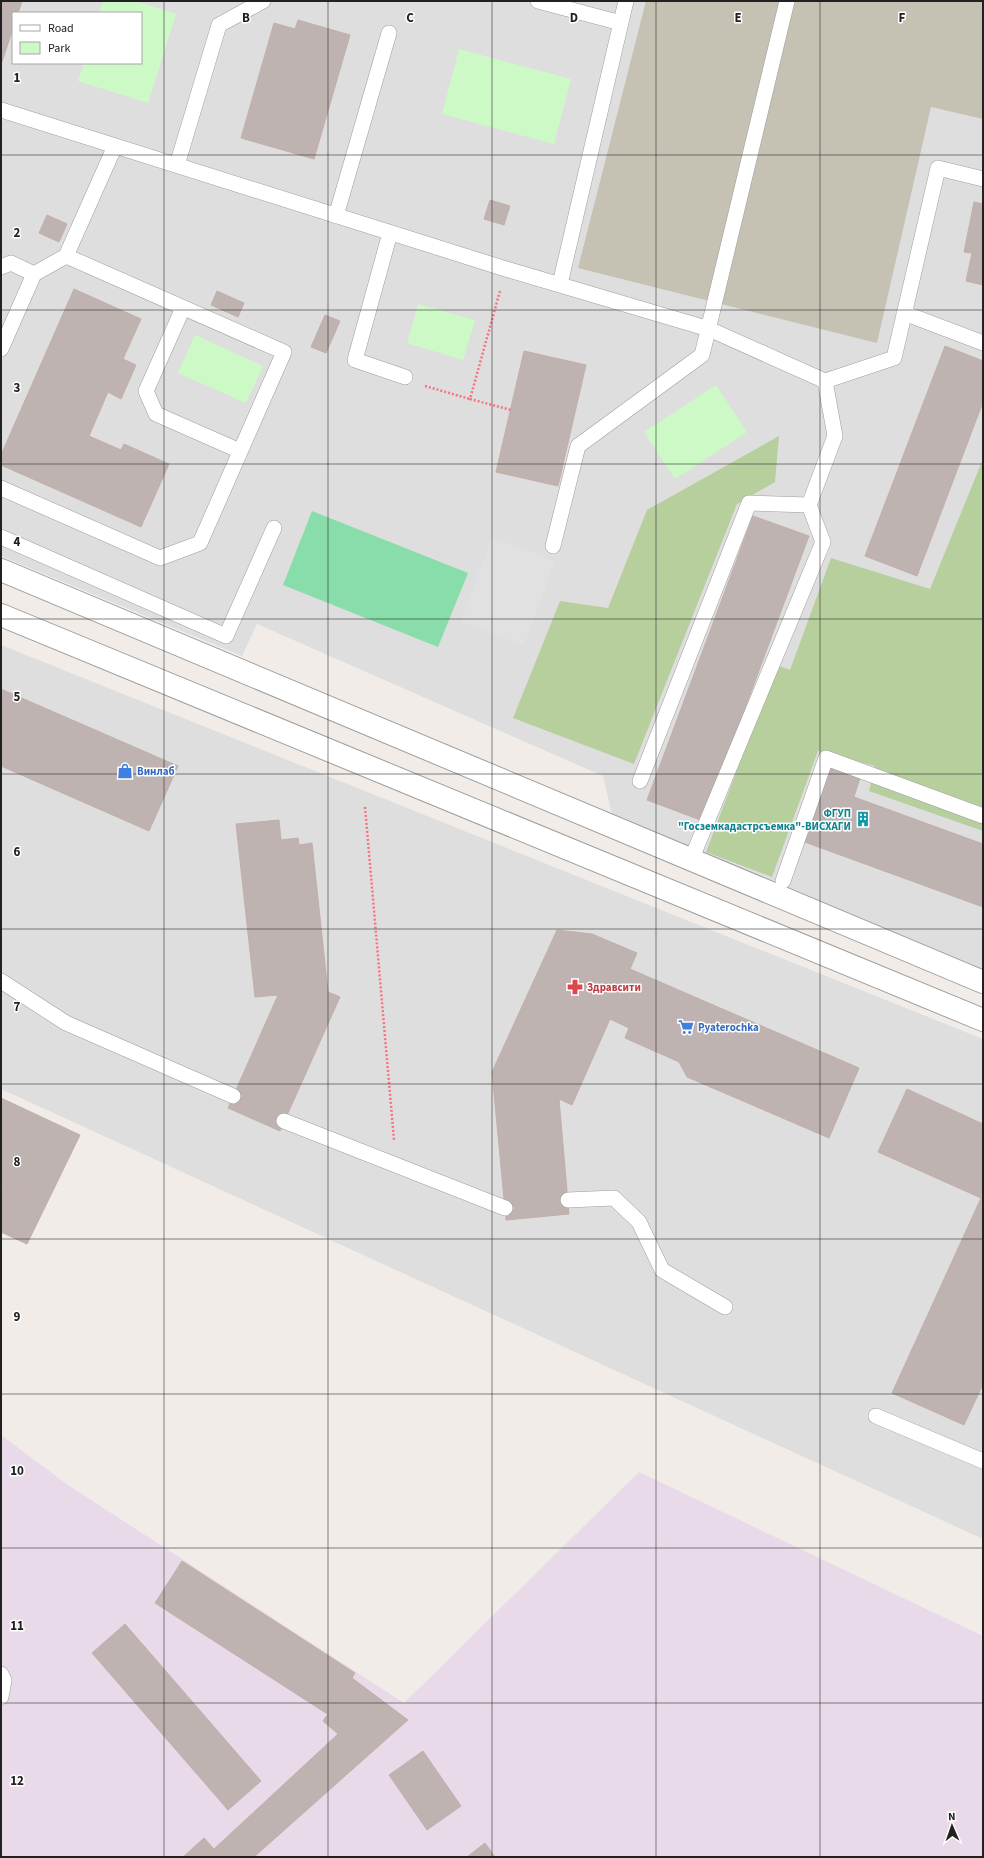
<svg xmlns="http://www.w3.org/2000/svg" width="984" height="1858" viewBox="0 0 984 1858" font-family="'Source Sans 3',sans-serif">
<style>
.residential{fill:#dfdede;fill-rule:evenodd}
.industrial{fill:#e9daea}
.construction{fill:#c5c1b3}
.forest{fill:#b6cf9d}
.park{fill:#cdf9c7}
.pitch{fill:#8da}
.parking{fill:#e1e1e1}
.building{fill:#beb3b1;stroke:#c2afaa}
.lines{fill:none;stroke-linecap:round;stroke-linejoin:round}
.service-casing{stroke:#9e9e9e;stroke-width:16}
.minor-casing{stroke:#9e9e9e;stroke-width:24}
.path{stroke:#f77381;stroke-width:2.5;stroke-dasharray:2 2;stroke-linecap:butt}
.service{stroke:#fff;stroke-width:15}
.minor{stroke:#fff;stroke-width:22}
.grid{fill:none;stroke:#212121;stroke-width:1;stroke-opacity:0.55}
.labels{text-anchor:middle;dominant-baseline:central;stroke-width:3;stroke-linejoin:round;paint-order:stroke}
.shop-label{font-size:11px;font-weight:bold;fill:#366cbe;stroke:#fff;text-anchor:start}
.culture-label{font-size:11px;font-weight:bold;fill:#0d838f;stroke:#fff;text-anchor:end}
.health-label{font-size:11px;font-weight:bold;fill:#be3a42;stroke:#fff;text-anchor:start}
.grid-label{font-size:13px;text-anchor:middle;font-weight:bold;fill:#212121;stroke:#fff;stroke-width:3;stroke-linejoin:round;paint-order:stroke}
</style>
<rect width="100%" height="100%" fill="#f1ece7"/>
<path class="residential" d="M 1,1 L 983,1 L 983,971 L 615,828 L 603,776 L 257,624 L 242,656 L 1,556 ZM 13,13 L 141,13 L 141,63 L 13,63 Z
M 1,645 L 983,1039 L 983,1539 L 1,1089 Z"/>
<path class="industrial" d="M 1,1435 L 68,1485 L 404,1703 L 639,1472 L 983,1636 L 983,1857 L 1,1857 Z"/>
<path class="construction" d="M 646,1 L 983,1 L 983,119 L 931,107 L 877,343 L 578,268 Z"/>
<path class="forest" d="M 779,436 L 775,482 L 737,504 L 634,764 L 513,718 L 560,601 L 608,608 L 647,510 Z
M 983,459 L 983,831 L 869,791 L 875,766 L 818,751 L 772,877 L 706,852 L 777,665 L 790,670 L 831,558 L 930,589 Z"/>
<path class="park" d="M 103,1 L 135,1 L 176,14 L 148,103 L 78,81 L 84,63 L 141,63 L 141,13 L 99,13 Z
M 459,49 L 571,79 L 554,144 L 442,114 Z
M 418,304 L 475,320 L 463,360 L 407,343 Z
M 195,335 L 263,366 L 246,403 L 178,373 Z
M 716,385 L 747,432 L 675,479 L 644,432 Z"/>
<path class="pitch" d="M 312,511 L 468,573 L 438,647 L 283,585 Z"/>
<path class="parking" d="M 492,537 L 555,561 L 524,645 L 461,622 Z"/>
<path class="building" d="M 1,1 L 22,1 L 18,13 L 13,13 L 13,28 L 1,65 Z
M 298,20 L 350,35 L 314,159 L 241,138 L 274,23 L 295,29 Z
M 490,200 L 510,206 L 504,225 L 484,219 Z
M 974,202 L 983,204 L 983,285 L 966,281 L 972,253 L 964,252 Z
M 47,215 L 67,224 L 59,242 L 39,233 Z
M 74,289 L 141,319 L 123,359 L 136,365 L 121,399 L 108,392 L 89,436 L 121,450 L 124,444 L 169,464 L 141,527 L 1,465 L 1,455 Z
M 217,291 L 244,303 L 238,317 L 211,305 Z
M 325,315 L 340,321 L 326,353 L 311,347 Z
M 945,346 L 983,361 L 983,402 L 917,576 L 865,556 Z
M 524,351 L 586,365 L 558,486 L 496,472 Z
M 753,516 L 809,536 L 703,821 L 647,800 Z
M 1,689 L 178,766 L 149,831 L 1,766 Z
M 829,767 L 860,778 L 854,797 L 983,844 L 983,907 L 802,841 Z
M 279,820 L 281,840 L 298,838 L 299,845 L 312,843 L 328,992 L 340,997 L 280,1131 L 228,1108 L 278,995 L 255,997 L 236,824 Z
M 557,930 L 592,934 L 637,953 L 630,969 L 859,1068 L 829,1138 L 687,1077 L 679,1062 L 625,1038 L 629,1028 L 610,1019 L 572,1105 L 559,1099 L 569,1214 L 506,1220 L 492,1072 Z
M 907,1089 L 983,1124 L 983,1384 L 964,1425 L 892,1393 L 981,1198 L 878,1152 Z
M 1,1098 L 80,1135 L 46,1205 L 1,1183 Z
M 1,1183 L 46,1205 L 27,1244 L 1,1232 Z
M 182,1561 L 355,1673 L 329,1715 L 155,1603 Z
M 125,1624 L 261,1781 L 228,1810 L 92,1653 Z
M 352,1678 L 408,1720 L 254,1857 L 183,1857 L 204,1838 L 214,1849 L 338,1734 L 323,1721 Z
M 423,1751 L 461,1806 L 427,1830 L 389,1775 Z
M 485,1843 L 495,1857 L 467,1857 Z"/>
<g class="lines">
<defs>
<path id="service" d="M 538,1 L 621,23
M 1,110 L 506,269 L 709,329 L 825,381 L 894,358 L 938,168 L 983,179
M 177,165 L 219,25 L 263,1
M 336,216 L 389,33
M 390,233 L 355,360 L 405,377
M 1,267 L 11,263 L 34,274
M 560,284 L 626,1
M 183,308 L 146,391 L 156,414 L 240,451
M 904,313 L 983,343
M 1,349 L 34,274 L 66,256 L 115,146
M 1,488 L 160,558 L 200,543 L 284,352 L 66,256
M 1,537 L 226,636 L 274,528
M 553,546 L 578,446 L 702,355 L 787,1
M 640,781 L 749,503 L 809,505
M 691,860 L 823,542 L 809,505 L 835,436 L 825,381
M 783,881 L 826,758 L 983,816
M 1,981 L 66,1023 L 233,1096
M 284,1121 L 505,1208
M 568,1200 L 614,1198 L 639,1222 L 662,1270 L 725,1307
M 876,1416 L 983,1461
M 1,1674 L 4,1680 L 1,1697"/>
<path id="minor" d="M 1,570 L 983,982
M 1,615 L 983,1020"/>
</defs>
<use href="#service" class="service-casing"/>
<use href="#minor" class="minor-casing"/>
<path class="path" d="M 500,291 L 470,399 L 511,410
M 425,386 L 470,399
M 365,807 L 394,1140"/>
<use href="#service" class="service"/>
<use href="#minor" class="minor"/>
</g>
<path class="grid" d="M 164,1 L 164,1857M 328,1 L 328,1857M 492,1 L 492,1857M 656,1 L 656,1857M 820,1 L 820,1857M 1,155 L 983,155M 1,310 L 983,310M 1,464 L 983,464M 1,619 L 983,619M 1,774 L 983,774M 1,929 L 983,929M 1,1084 L 983,1084M 1,1239 L 983,1239M 1,1394 L 983,1394M 1,1548 L 983,1548M 1,1703 L 983,1703"/>
<defs>
<symbol id="shop-bare" viewBox="-9 -9 18 18"><path d="M-5-2.5h2.3a2.7 3.5 0 0 1 5.4 0H5L5.5 6h-11ZM-1.5-2.5h3a1.5 2.3 0 0 0-3 0Z" fill="#3f7fe0" stroke="#fff" stroke-width="2.5" paint-order="stroke"/></symbol>
<symbol id="building-bare" viewBox="-9 -9 18 18"><path d="M-4-6H4V6H1V3H-1V6H-4ZM-2.5-4.3h1.7v1.8h-1.7ZM.8-4.3h1.7v1.8H.8ZM-2.5-1h1.7V.8h-1.7ZM.8-1h1.7V.8H.8Z" fill="#0f9aa8" stroke="#fff" stroke-width="2.5" paint-order="stroke"/></symbol>
<symbol id="pharmacy-bare" viewBox="-9 -9 18 18"><path d="M-2-6h4v4h4v4h-4v4h-4v-4h-4v-4h4Z" fill="#e0444e" stroke="#fff" stroke-width="2.5" paint-order="stroke"/></symbol>
<symbol id="supermarket-bare" viewBox="-9 -9 18 18"><path d="M-6-5.5h2.5l.6 2H6L4.5 2H-2.5L-4.4-4H-6ZM-1.5 3.2a1.3 1.3 0 1 0 .1 0ZM3 3.2a1.3 1.3 0 1 0 .1 0Z" fill="#3f7fe0" stroke="#fff" stroke-width="2.5" paint-order="stroke"/></symbol>
</defs>
<g fill-rule="evenodd">
<use href="#shop-bare" x="114" y="760" width="22" height="22"/>
<use href="#building-bare" x="852" y="808" width="22" height="22"/>
<use href="#pharmacy-bare" x="564" y="976" width="22" height="22"/>
<use href="#supermarket-bare" x="675" y="1016" width="22" height="22"/>
</g>
<g class="labels">
<g class="shop-label">
<text x="137" y="771">Винлаб</text>
<text x="698" y="1027">Pyaterochka</text>
</g>
<g class="culture-label">
<text x="851" y="813">ФГУП<tspan x="851" dy="13">"Госземкадастрсъемка"-ВИСХАГИ</tspan></text>
</g>
<g class="health-label">
<text x="587" y="987">Здравсити</text>
</g>
</g>
<g class="grid-label">
<text x="246" y="22">B</text>
<text x="410" y="22">C</text>
<text x="574" y="22">D</text>
<text x="738" y="22">E</text>
<text x="902" y="22">F</text>
<text x="17" y="82">1</text>
<text x="17" y="237">2</text>
<text x="17" y="392">3</text>
<text x="17" y="546">4</text>
<text x="17" y="701">5</text>
<text x="17" y="856">6</text>
<text x="17" y="1011">7</text>
<text x="17" y="1166">8</text>
<text x="17" y="1321">9</text>
<text x="17" y="1475">10</text>
<text x="17" y="1630">11</text>
<text x="17" y="1785">12</text>
</g>
<rect width="984" height="1858" fill="none" stroke="#212121" stroke-width="4"/>
<rect x="12" y="12" width="130" height="52" fill="#ffffff" stroke="#a6a6a6"/>
<rect x="20" y="25" width="20" height="6" fill="#ffffff" stroke="#a6a6a6"/>
<text x="48" y="32" font-size="12" fill="#212121">Road</text>
<rect x="20" y="42" width="20" height="12" fill="#cdf9c7" stroke="#a6a6a6"/>
<text x="48" y="52" font-size="12" fill="#212121">Park</text>
<g transform="translate(952 1826) rotate(358)" stroke="#ffffff" stroke-width="3" paint-order="stroke">
<path d="M0-3L7 15L0 10L-7 15Z" fill="#212121"/>
<text y="-6" font-size="11" font-weight="bold" text-anchor="middle" fill="#212121">N</text>
</g>
</svg>
